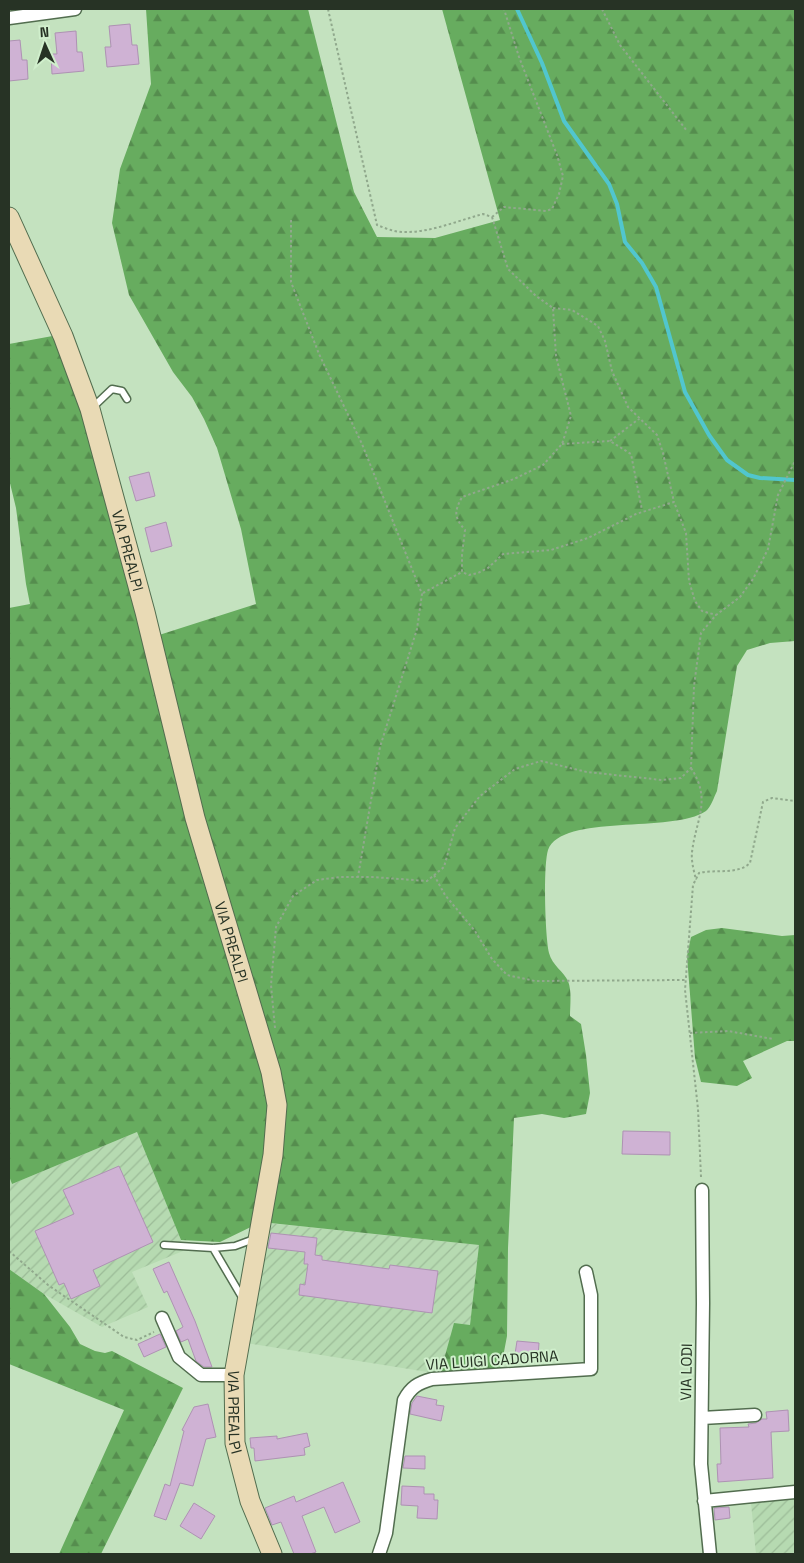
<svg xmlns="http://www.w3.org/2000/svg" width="804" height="1563" viewBox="0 0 804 1563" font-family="'Space Grotesk',sans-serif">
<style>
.industrial{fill:url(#industrial-furrows)}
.forest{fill:url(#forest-firs)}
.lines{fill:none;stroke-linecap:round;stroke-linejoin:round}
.stream{stroke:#51c6ce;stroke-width:4}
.building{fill:#cfb2d4;stroke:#ae92b3}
.lane-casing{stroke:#526d4f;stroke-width:9}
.street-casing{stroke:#526d4f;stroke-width:15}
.secondary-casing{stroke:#526d4f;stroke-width:21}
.path{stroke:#90a88c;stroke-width:2;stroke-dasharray:2.5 2.5;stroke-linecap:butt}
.lane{stroke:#fff;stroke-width:6}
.street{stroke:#fff;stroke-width:12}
.secondary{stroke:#e9dab5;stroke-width:19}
.labels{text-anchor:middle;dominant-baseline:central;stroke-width:4;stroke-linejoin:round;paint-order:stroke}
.street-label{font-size:15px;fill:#273325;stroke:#d0efcc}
</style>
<defs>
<pattern id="industrial-furrows" width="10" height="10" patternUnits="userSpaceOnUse" patternTransform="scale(1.25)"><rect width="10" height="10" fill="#b6dab1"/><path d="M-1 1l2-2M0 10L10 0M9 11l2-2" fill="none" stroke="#9cbc98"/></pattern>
<pattern id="forest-firs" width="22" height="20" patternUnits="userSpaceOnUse" patternTransform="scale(1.25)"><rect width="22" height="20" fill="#67ac5f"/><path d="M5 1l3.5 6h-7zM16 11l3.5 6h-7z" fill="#558d4e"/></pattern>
</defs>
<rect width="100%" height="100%" fill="#c4e2bf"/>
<path class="industrial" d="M 137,1132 L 181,1240 L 183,1251 L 132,1272 L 148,1307 L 102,1327 L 44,1294 L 9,1269 L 9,1176 L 12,1184 Z
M 267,1223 L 479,1245 L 470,1326 L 440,1374 L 246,1343 Z
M 795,1487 L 795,1554 L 756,1554 L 750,1493 Z"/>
<path class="forest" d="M 146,9 L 308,9 L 354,192 L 377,237 L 435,238 L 500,220 L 442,9 L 795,9 L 795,641 L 770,643 L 747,650 L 737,666 L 717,791 C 714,797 711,807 706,811 C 672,834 562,813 548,850 C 543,866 545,936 549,953 C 552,965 564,972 568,981 C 572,991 570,1005 570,1016 L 581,1024 L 586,1055 L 590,1093 L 586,1114 L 564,1118 L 542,1114 L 514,1118 L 508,1248 L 507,1336 L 500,1373 L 440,1374 L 454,1323 L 470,1325 L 479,1245 L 261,1222 L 220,1242 L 181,1240 L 137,1132 L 12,1184 L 9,1176 L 9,608 L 30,604 L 26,584 L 16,508 L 9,479 L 9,344 L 58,335 L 156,636 L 256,604 L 241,529 L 217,448 L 204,419 L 192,397 L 173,372 L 129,295 L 112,223 L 120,169 L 151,84 Z
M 722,928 L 782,936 L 795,935 L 795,1041 L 787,1041 L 743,1061 L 752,1078 L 737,1086 L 701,1082 L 695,1058 L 687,956 L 691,937 L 706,930 Z
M 9,1269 L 44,1294 L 70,1327 L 80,1344 L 95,1351 L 105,1353 L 112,1351 L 183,1388 L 101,1554 L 59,1554 L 124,1410 L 9,1364 Z"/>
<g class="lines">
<path class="stream" d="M 517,9 L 542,63 L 564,121 L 609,184 L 617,204 L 625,242 L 642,263 L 656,287 L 685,392 L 709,435 L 727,460 L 748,475 L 760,478 L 795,480"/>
</g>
<path class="building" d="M 130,24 L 132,45 L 137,45 L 139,64 L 107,67 L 105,47 L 111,47 L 109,26 Z
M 76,31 L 77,52 L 82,52 L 84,71 L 52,74 L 51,54 L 57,54 L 55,33 Z
M 20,40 L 22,60 L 27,60 L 28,79 L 9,81 L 9,41 Z
M 149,472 L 155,496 L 136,501 L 129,477 Z
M 166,522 L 172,546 L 151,552 L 145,528 Z
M 623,1131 L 670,1132 L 670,1155 L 622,1154 Z
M 119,1166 L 153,1242 L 93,1270 L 100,1286 L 71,1299 L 64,1283 L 59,1285 L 35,1231 L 74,1214 L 63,1190 Z
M 271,1233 L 317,1238 L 315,1255 L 322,1256 L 322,1260 L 389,1269 L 390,1265 L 438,1271 L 432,1313 L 299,1295 L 300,1284 L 305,1285 L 308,1264 L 304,1264 L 305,1252 L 268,1248 Z
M 169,1262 L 195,1321 L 212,1367 L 204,1367 L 196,1361 L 188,1339 L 181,1342 L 176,1331 L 183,1327 L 167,1291 L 164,1293 L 153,1269 Z
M 160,1334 L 166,1347 L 144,1357 L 138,1344 Z
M 517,1341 L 539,1343 L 538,1357 L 515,1354 Z
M 417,1396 L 437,1400 L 436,1405 L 444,1406 L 441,1421 L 410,1414 L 412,1403 Z
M 208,1404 L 216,1437 L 206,1439 L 193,1486 L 180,1483 L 166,1520 L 154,1516 L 165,1484 L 170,1486 L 184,1431 L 182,1430 L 194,1407 Z
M 788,1410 L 789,1431 L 771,1432 L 773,1478 L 718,1482 L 717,1464 L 721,1464 L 720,1428 L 749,1427 L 748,1424 L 756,1423 L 762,1419 L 767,1419 L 766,1412 Z
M 307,1433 L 310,1446 L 304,1448 L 305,1455 L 255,1461 L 254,1448 L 251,1448 L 250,1438 L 277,1436 L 277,1439 Z
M 405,1456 L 425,1456 L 425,1469 L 403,1468 Z
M 343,1482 L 360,1522 L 335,1533 L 324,1507 L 302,1516 L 316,1552 L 310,1554 L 294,1554 L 281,1522 L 272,1525 L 265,1508 L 294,1496 L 296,1502 Z
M 402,1486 L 424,1487 L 424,1494 L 434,1494 L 434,1500 L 438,1500 L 437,1519 L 417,1518 L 418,1506 L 401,1505 Z
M 194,1503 L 215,1516 L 201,1539 L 180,1526 Z
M 729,1507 L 730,1518 L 715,1520 L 714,1508 Z"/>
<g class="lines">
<defs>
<path id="lane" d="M 93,407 L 112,389 L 122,391 L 127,399
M 164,1245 L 213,1248 L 235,1246 L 254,1239
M 213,1248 L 243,1299"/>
<path id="street" d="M 9,18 L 75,9
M 702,1190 L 703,1303 L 701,1464 L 710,1554
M 162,1318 L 179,1357 L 201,1375 L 234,1375
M 702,1418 L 755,1415
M 704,1501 L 795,1492
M 379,1554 L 386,1533 L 404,1400 C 411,1387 418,1383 432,1379 L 591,1369 L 591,1295 L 586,1272"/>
<g id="secondary">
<path id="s1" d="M 9,217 L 63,336 L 90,409 L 145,612 L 195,818 L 271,1072 L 277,1105 L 273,1155 L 234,1375 L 235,1443 L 250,1501 L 272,1554"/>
</g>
</defs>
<use href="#lane" class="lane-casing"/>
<use href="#street" class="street-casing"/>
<use href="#secondary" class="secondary-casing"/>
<path class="path" d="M 328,9 L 377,225 C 385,228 394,232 403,232 C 429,233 457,221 483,214 L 492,217
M 602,9 L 620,45 L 687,131
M 492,217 L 508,269 L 536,296 L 553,308 L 556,356 L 571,416 L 562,444 L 543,465 L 514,479 L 462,497 C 454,512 454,517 465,530 L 462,555 L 462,572 L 469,575 L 478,573 L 488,568 L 503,554 L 551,550 L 588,538 L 636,514 L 674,502 L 686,533 L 689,581 L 695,601 L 702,611 L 716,615
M 492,217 L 504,207 L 546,211 L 552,209 L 559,194 L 563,176 L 557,155 L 519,57 L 504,9
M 291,220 L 291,282 L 319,354 L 362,444 L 422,594 L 417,629 L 380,747 L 358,877
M 553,308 L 572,310 L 598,326 L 605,341 L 612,371 L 628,407 L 657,435 L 663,453 L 674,502
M 610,441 L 640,418
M 562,444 L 610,441 L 631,454 L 642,510
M 423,593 L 462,572
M 691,768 C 712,800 696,819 692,852 C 691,861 694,871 696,880
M 434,875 L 445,895 L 475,931 L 492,959 L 507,975 L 535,981 L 685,980
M 275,1028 L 271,985 L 276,927 L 293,896 L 317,880 L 340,877 L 372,877 L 427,881 L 444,867 L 455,828 L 480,796 L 515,769 L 541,761 L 587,772 L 662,780 L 681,778 L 691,768 L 694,686 L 701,633 L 716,615 L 740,597 L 753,579 L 768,549 L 778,495 L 795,461
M 690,1033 L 728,1031 L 773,1039
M 701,1177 L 698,1109 L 685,990 L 693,885 L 699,873 C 715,869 738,875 750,863 L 763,802 L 772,798 L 795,801
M 9,1251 L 48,1285 L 124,1337 L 137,1340 L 154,1332"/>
<use href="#lane" class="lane"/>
<use href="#street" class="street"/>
<use href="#secondary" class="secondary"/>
</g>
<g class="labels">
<g class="street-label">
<text stroke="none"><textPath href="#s1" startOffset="355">VIA PREALPI</textPath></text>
<text stroke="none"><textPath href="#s1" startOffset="760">VIA PREALPI</textPath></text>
<text transform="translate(492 1360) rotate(-4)">VIA LUIGI CADORNA</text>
<text transform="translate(686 1372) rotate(-89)">VIA LODI</text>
<text stroke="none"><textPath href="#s1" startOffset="1240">VIA PREALPI</textPath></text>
</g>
</g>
<rect width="804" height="1563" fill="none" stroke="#273325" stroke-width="20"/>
<g transform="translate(45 45) rotate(357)" stroke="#d0efcc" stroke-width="4" paint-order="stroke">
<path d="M0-4L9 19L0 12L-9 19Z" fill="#273325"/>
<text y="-8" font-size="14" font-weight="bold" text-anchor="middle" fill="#273325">N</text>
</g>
</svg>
